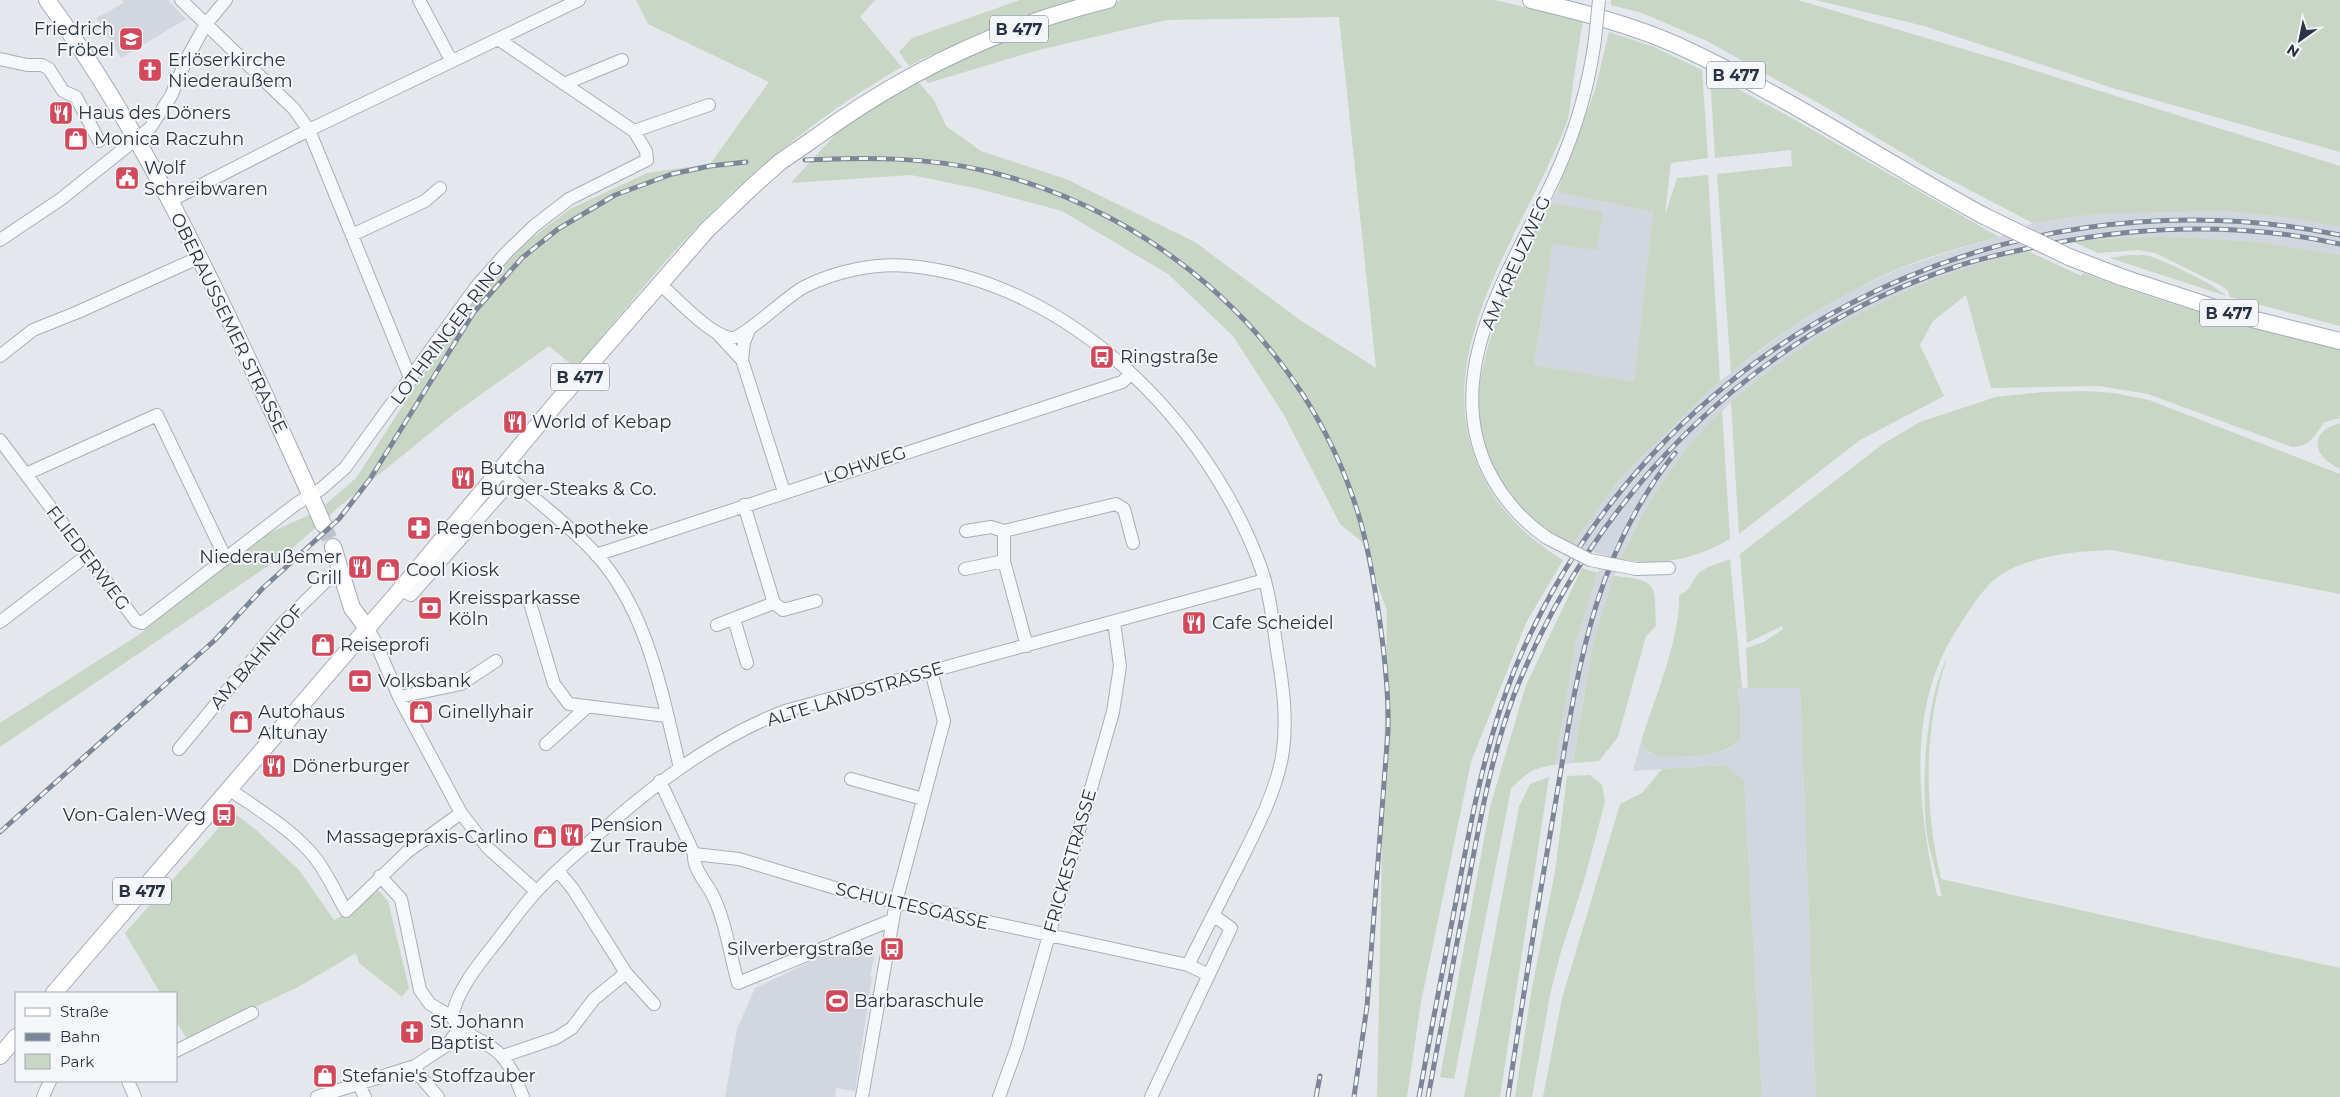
<svg xmlns="http://www.w3.org/2000/svg" width="2340" height="1097" viewBox="0 0 2340 1097" font-family="Montserrat,sans-serif">
<style>
.built{fill:#d2d6de}
.green{fill:#c9d6c5}
.lines{fill:none;stroke-linecap:round;stroke-linejoin:round}
.major-tunnel{stroke:#bfc3cb;stroke-width:16;stroke-dasharray:16 8;stroke-linecap:butt}
.minor-casing{stroke:#a9aeb7;stroke-width:14}
.major-casing{stroke:#a3abb8;stroke-width:18}
.minor{stroke:#f7f8fa;stroke-width:12}
.major{stroke:#fff;stroke-width:16}
.rail-casing{stroke:#7d8696;stroke-width:5}
.rail{stroke:#f4f6f9;stroke-width:3;stroke-dasharray:9;stroke-linecap:butt}
.minor-bridge-casing{stroke:#a9aeb7;stroke-width:14;stroke-linecap:butt}
.major-bridge-casing{stroke:#a3abb8;stroke-width:18;stroke-linecap:butt}
.minor-bridge{stroke:#f7f8fa;stroke-width:12}
.major-bridge{stroke:#fff;stroke-width:16}
.labels{text-anchor:middle;dominant-baseline:central;stroke-width:4;stroke-linejoin:round;paint-order:stroke}
.shield{fill:#f4f6f9;stroke:#676e7b;stroke-width:1}
.shield-label{font-size:16px;font-weight:bold;fill:#2b3445}
.poi-label{font-size:18px;fill:#2b3445;stroke:#f4f6f9;text-anchor:start}
.street-label{font-size:18px;fill:#2b3445;stroke:#f4f6f9}
</style>
<rect width="100%" height="100%" fill="#e4e7ec"/>
<path class="built" d="M 122,0 L 168,0 L 186,19 L 121,58 L 96,18 L 124,3 Z
M 1557,192 L 1653,212 L 1634,383 L 1534,365 L 1553,244 L 1603,213 L 1550,203 Z
M 2223,211 L 2292,218 L 2340,227 L 2340,255 L 2261,242 L 2162,236 L 2075,241 L 2023,252 L 1938,279 L 1892,299 L 1833,329 L 1766,373 L 1732,401 L 1681,456 L 1630,537 L 1620,559 L 1593,643 L 1573,763 L 1555,765 L 1575,645 L 1598,573 L 1606,556 L 1572,545 L 1621,477 L 1720,381 L 1789,329 L 1845,294 L 1901,268 L 1951,251 L 1999,237 L 2033,223 L 2095,214 Z
M 1800,687 L 1816,1097 L 1762,1097 L 1744,780 L 1725,765 L 1633,771 L 1641,742 L 1649,753 L 1661,757 L 1724,751 L 1732,747 L 1740,741 L 1740,704 L 1737,688 Z
M 854,941 L 875,953 L 870,976 L 872,977 L 855,1091 L 836,1088 L 835,1097 L 725,1097 L 737,1029 L 755,988 Z"/>
<path class="green" d="M 636,0 L 875,0 L 860,17 L 902,67 C 834,105 760,163 705,219 C 659,265 618,319 576,368 L 549,346 L 455,413 L 340,506 L 286,554 L 0,747 L 0,723 L 140,634 L 224,564 L 263,536 L 318,511 L 356,478 L 475,294 L 507,257 L 570,209 L 647,173 L 710,164 L 769,82 L 648,24 Z
M 1020,0 L 1084,0 L 929,56 L 909,66 L 899,52 L 912,38 Z
M 1121,0 L 1494,0 L 1583,20 C 1579,44 1575,68 1572,92 C 1570,102 1570,115 1566,125 C 1525,230 1430,347 1477,463 C 1493,505 1525,537 1563,560 L 1526,623 L 1471,762 L 1421,1002 L 1407,1097 L 1377,1097 L 1387,611 L 1362,542 L 1340,524 L 1284,415 L 1233,336 L 1168,274 L 1062,211 L 975,188 L 911,175 L 791,183 C 827,144 864,99 911,74 L 934,100 L 946,126 L 981,151 L 1066,179 L 1195,242 L 1300,320 L 1376,368 L 1339,17 L 1166,20 L 1035,51 L 928,83 L 916,69 Z
M 1611,0 L 1798,0 L 2017,65 L 2340,166 L 2340,227 L 2292,218 L 2223,211 L 2095,214 L 2033,223 L 1931,170 L 1829,109 L 1707,41 L 1642,13 L 1611,5 Z
M 1815,0 L 2340,0 L 2340,152 L 2116,89 L 1924,26 Z
M 1609,32 L 1654,47 L 1702,70 L 1708,158 L 1671,163 L 1665,215 L 1677,178 L 1708,175 L 1720,381 L 1621,477 L 1572,545 C 1558,537 1542,530 1530,519 C 1509,499 1487,464 1481,435 C 1465,367 1520,262 1550,203 L 1603,212 L 1597,250 L 1553,244 L 1534,365 L 1634,382 L 1653,212 L 1557,192 L 1595,90 Z
M 1710,74 L 1797,121 L 1999,237 C 1966,246 1932,255 1900,268 C 1839,294 1781,331 1731,373 L 1717,174 L 1792,166 L 1791,150 L 1715,158 Z
M 2162,236 L 2261,242 L 2340,255 L 2340,326 L 2230,297 L 2228,291 L 2222,286 L 2155,253 L 2139,250 L 2098,253 L 2071,241 Z
M 2028,251 L 2081,276 L 2083,273 C 2169,305 2250,328 2340,350 L 2340,418 L 2325,422 C 2313,436 2312,446 2292,447 L 2148,394 L 2099,386 L 1991,388 L 1966,295 L 1933,321 L 1920,345 L 1944,396 L 1860,440 L 1739,534 L 1731,402 C 1813,329 1921,275 2028,251 Z
M 2129,255 C 2136,255 2142,254 2149,256 C 2161,259 2220,287 2226,296 L 2110,258 Z
M 2086,391 L 2114,393 L 2149,400 L 2340,474 L 2340,594 L 2112,550 C 2076,551 2037,555 2005,572 C 1986,583 1975,602 1963,620 C 1954,634 1944,650 1938,666 C 1909,738 1921,822 1937,895 L 1942,897 C 1938,878 1932,859 1928,841 C 1920,794 1925,700 1947,658 C 1923,731 1924,805 1941,879 L 2340,968 L 2340,1097 L 1816,1097 L 1800,688 L 1748,688 L 1746,648 L 1764,642 L 1783,629 L 1782,626 L 1747,643 L 1740,554 L 1883,444 L 1920,422 L 1996,397 L 2043,392 Z
M 1722,410 L 1730,539 C 1696,559 1659,567 1620,559 C 1646,504 1678,453 1722,410 Z
M 2340,423 L 2340,469 C 2313,457 2307,432 2340,423 Z
M 1730,559 L 1742,688 L 1737,689 L 1740,704 L 1740,741 C 1718,759 1687,755 1661,757 C 1651,754 1646,751 1641,742 C 1654,700 1681,637 1679,595 C 1692,591 1691,580 1700,572 C 1707,566 1721,563 1730,559 Z
M 1582,568 L 1598,573 L 1575,645 L 1555,765 C 1534,767 1525,774 1511,789 L 1454,1079 L 1440,1077 L 1490,807 L 1526,685 Z
M 1614,576 C 1658,580 1655,583 1656,626 L 1646,636 L 1618,737 L 1599,761 L 1573,763 L 1593,643 Z
M 1725,765 L 1744,780 L 1762,1097 L 1543,1097 L 1562,998 L 1620,804 L 1642,793 L 1662,769 Z
M 1590,775 L 1602,785 L 1605,802 L 1584,881 L 1560,955 L 1550,995 L 1532,1097 L 1515,1097 L 1531,993 L 1555,872 L 1567,776 Z
M 1549,777 L 1500,1097 L 1464,1097 L 1519,807 L 1530,784 Z
M 233,812 L 256,830 L 299,870 L 334,920 L 349,912 L 376,888 L 388,901 L 409,988 L 402,997 L 359,963 L 356,953 L 298,987 L 187,1039 L 176,1021 L 176,993 L 160,993 L 125,933 Z"/>
<g class="lines">
<path class="major-tunnel" d="M 323,524 L 333,547"/>
<defs>
<path id="minor" d="M 181,0 L 294,109 L 309,130 L 411,380
M 419,0 L 451,60
M 0,59 L 27,65 L 42,65 L 49,69 L 63,91 L 76,97 L 99,141
M 564,84 L 622,60
M 634,131 L 709,105
M 170,201 L 309,130 L 579,0
M 352,235 L 425,201 L 440,188
M 0,240 L 61,199 L 150,128 L 171,96 L 186,60 L 206,24 L 226,0
M 660,284 C 677,299 711,336 731,338 C 743,339 788,295 804,287 C 836,271 874,263 909,266 C 1069,281 1208,422 1261,568 C 1270,594 1273,623 1277,650 C 1283,686 1288,721 1282,757 C 1275,793 1258,826 1242,858 C 1224,893 1206,929 1188,965
M 749,330 L 744,342 L 742,360 L 784,492
M 718,334 L 742,360
M 0,356 L 33,330 L 78,312 L 200,257
M 0,440 L 136,621 L 142,623 L 296,504 L 321,489 L 345,468 L 476,287 L 507,252 L 534,226 L 569,199 L 647,160 L 646,151 L 634,131 L 498,39
M 500,470 C 532,497 567,523 595,553 C 648,611 662,694 680,768
M 26,474 L 157,415 L 226,559
M 744,505 L 774,603 L 783,610 L 816,601
M 966,531 L 991,527 L 1004,531
M 1547,538 C 1521,520 1502,498 1488,470 C 1439,368 1515,264 1556,174 C 1575,132 1589,85 1595,39
M 596,555 L 1122,382 L 1131,374
M 965,569 L 1004,561
M 1636,569 L 1669,568
M 400,590 L 411,595 L 513,480
M 530,603 L 554,684 L 569,704 L 667,716
M 734,619 L 747,663
M 0,622 L 86,556
M 717,625 L 774,603
M 367,628 L 375,641 L 399,697 L 461,813 L 488,848 L 536,891
M 1027,646 L 1004,561 L 1004,531 L 1116,504 L 1124,509 L 1133,543
M 399,697 L 461,684 L 496,661
M 546,744 L 587,707
M 179,749 L 282,624 L 326,581 L 341,572
M 851,779 L 923,799
M 660,781 L 694,854 C 693,868 704,880 711,892 C 725,917 730,955 738,983 L 892,920
M 229,789 C 257,809 289,827 312,854 C 326,870 335,892 346,911 L 407,852 L 461,813
M 694,854 L 739,859 L 845,891 L 1188,965 L 1209,975
M 558,871 L 573,889 L 626,973 L 654,1004
M 380,876 L 401,899 L 420,990 L 430,1004 L 452,1017
M 459,1029 L 452,1017 C 457,991 477,966 493,946 C 505,931 516,915 528,901 C 545,881 565,863 585,846 C 644,792 709,740 785,711 L 1265,580
M 459,1029 C 501,1051 506,1053 523,1097
M 176,1051 L 252,1013
M 503,1056 L 556,1038 L 572,1028 L 594,999 L 626,973
M 415,1066 L 419,1075 L 438,1097
M 128,1081 L 135,1097
M 358,1083 L 365,1097
M 43,1097 L 50,1081
M 317,1097 L 415,1066 L 447,1045 L 459,1029
M 862,1097 L 896,902 L 944,721 L 931,671
M 999,1097 L 1017,1047 L 1113,712 L 1120,666 L 1114,622
M 1151,1097 L 1231,928 L 1213,915"/>
<path id="major" d="M 47,0 C 124,106 184,223 240,342 C 268,402 297,463 323,524
M 1531,0 C 1581,12 1632,25 1679,46 C 1785,95 1882,160 1984,216
M 812,140 C 900,75 1001,26 1108,0
M 2121,277 L 2240,316 L 2340,341
M 333,547 L 352,608 L 367,628
M 54,993 L 400,590 L 558,401 L 707,230 L 753,186
M 0,1056 L 16,1037"/>
</defs>
<use href="#minor" class="minor-casing"/>
<use href="#major" class="major-casing"/>
<use href="#minor" class="minor"/>
<use href="#major" class="major"/>
<defs>
<path id="rail" d="M 805,160 C 865,157 927,157 986,171 C 1159,212 1306,343 1358,513 C 1369,549 1375,587 1380,623 C 1385,659 1389,695 1388,731 L 1367,1006 L 1354,1097
M 0,832 L 215,640 L 263,588 L 339,519 L 370,479 L 474,312 L 522,258 L 558,229 L 615,195 L 672,174 L 710,166 L 746,162
M 1316,1097 L 1320,1076
M 1419,1097 C 1431,1030 1444,963 1457,896 C 1471,820 1485,744 1514,671 C 1648,345 1997,165 2340,235
M 1428,1097 C 1441,1026 1455,955 1468,884 C 1480,821 1491,756 1514,695 C 1590,499 1753,333 1955,267 C 1987,256 2021,250 2054,243 C 2149,225 2244,223 2340,244
M 1508,1097 C 1522,1003 1537,910 1553,817 C 1576,685 1588,562 1675,453"/>
</defs>
<use href="#rail" class="rail-casing"/>
<use href="#rail" class="rail"/>
<defs>
<path id="minor-bridge" d="M 1595,39 L 1599,0
M 1547,538 L 1590,560 L 1636,569"/>
<path id="major-bridge" d="M 753,186 L 780,162 L 812,140
M 1984,216 L 2069,257 L 2121,277"/>
</defs>
<use href="#minor-bridge" class="minor-bridge-casing"/>
<use href="#major-bridge" class="major-bridge-casing"/>
<use href="#minor-bridge" class="minor-bridge"/>
<use href="#major-bridge" class="major-bridge"/>
</g>
<defs>
<symbol id="school-square" viewBox="-11 -11 22 22"><rect x="-9" y="-9" width="18" height="18" rx="4" fill="#d1495b" stroke="#f4f6f9"/><path d="M0-5L7-2L0 1L-7-2ZM-4 1L0 2.5L4 1V4Q0 6-4 4Z" fill="#fff"/></symbol>
<symbol id="church-square" viewBox="-11 -11 22 22"><rect x="-9" y="-9" width="18" height="18" rx="4" fill="#d1495b" stroke="#f4f6f9"/><path d="M-1.2-6h2.4v3.5h3.3v2.4h-3.3V6h-2.4V-.1h-3.3v-2.4h3.3Z" fill="#fff"/></symbol>
<symbol id="restaurant-square" viewBox="-11 -11 22 22"><rect x="-9" y="-9" width="18" height="18" rx="4" fill="#d1495b" stroke="#f4f6f9"/><path d="M-5-6h1v4h1v-4h1v4h1v-4h1v5L-1.5 .5V6h-2V.5L-5-1ZM5-6V6H3V1.5H1.5Q1.5-4 5-6Z" fill="#fff"/></symbol>
<symbol id="shop-square" viewBox="-11 -11 22 22"><rect x="-9" y="-9" width="18" height="18" rx="4" fill="#d1495b" stroke="#f4f6f9"/><path d="M-5-2.5h2.3a2.7 3.5 0 0 1 5.4 0H5L5.5 6h-11ZM-1.5-2.5h3a1.5 2.3 0 0 0-3 0Z" fill="#fff"/></symbol>
<symbol id="civic-square" viewBox="-11 -11 22 22"><rect x="-9" y="-9" width="18" height="18" rx="4" fill="#d1495b" stroke="#f4f6f9"/><path d="M-.6-6.5H3V-4.5H.6V-3L4-1V1h2V6H-6V1h2V-1L-.6-3ZM-1.2 2.5V6h2.4V2.5Z" fill="#fff"/></symbol>
<symbol id="bus-square" viewBox="-11 -11 22 22"><rect x="-9" y="-9" width="18" height="18" rx="4" fill="#d1495b" stroke="#f4f6f9"/><path d="M-5-6H5V4H4V6H2V4H-2V6H-4V4H-5ZM-3.5-4V0h7V-4ZM-3.5 1.2v1.5H-2V1.2ZM2 1.2v1.5H3.5V1.2Z" fill="#fff"/></symbol>
<symbol id="pharmacy-square" viewBox="-11 -11 22 22"><rect x="-9" y="-9" width="18" height="18" rx="4" fill="#d1495b" stroke="#f4f6f9"/><path d="M-2-6h4v4h4v4h-4v4h-4v-4h-4v-4h4Z" fill="#fff"/></symbol>
<symbol id="bank-square" viewBox="-11 -11 22 22"><rect x="-9" y="-9" width="18" height="18" rx="4" fill="#d1495b" stroke="#f4f6f9"/><path d="M-6-4H6V4H-6ZM0-2.3a2.3 2.3 0 1 0 0 4.6a2.3 2.3 0 1 0 0-4.6Z" fill="#fff"/></symbol>
<symbol id="stadium-square" viewBox="-11 -11 22 22"><rect x="-9" y="-9" width="18" height="18" rx="4" fill="#d1495b" stroke="#f4f6f9"/><path d="M0-5a6.5 5 0 1 0 0 10a6.5 5 0 1 0 0-10ZM-3.5-1.8h7v3.6h-7Z" fill="#fff"/></symbol>
</defs>
<g fill-rule="evenodd">
<use href="#school-square" x="117" y="25" width="28" height="28"/>
<use href="#church-square" x="136" y="56" width="28" height="28"/>
<use href="#restaurant-square" x="47" y="99" width="28" height="28"/>
<use href="#shop-square" x="62" y="125" width="28" height="28"/>
<use href="#civic-square" x="113" y="164" width="28" height="28"/>
<use href="#bus-square" x="1088" y="343" width="28" height="28"/>
<use href="#restaurant-square" x="501" y="408" width="28" height="28"/>
<use href="#restaurant-square" x="449" y="464" width="28" height="28"/>
<use href="#pharmacy-square" x="405" y="514" width="28" height="28"/>
<use href="#restaurant-square" x="346" y="553" width="28" height="28"/>
<use href="#shop-square" x="374" y="556" width="28" height="28"/>
<use href="#bank-square" x="416" y="594" width="28" height="28"/>
<use href="#restaurant-square" x="1180" y="609" width="28" height="28"/>
<use href="#shop-square" x="309" y="631" width="28" height="28"/>
<use href="#bank-square" x="346" y="667" width="28" height="28"/>
<use href="#shop-square" x="407" y="698" width="28" height="28"/>
<use href="#shop-square" x="227" y="708" width="28" height="28"/>
<use href="#restaurant-square" x="260" y="752" width="28" height="28"/>
<use href="#bus-square" x="210" y="801" width="28" height="28"/>
<use href="#restaurant-square" x="558" y="821" width="28" height="28"/>
<use href="#shop-square" x="531" y="823" width="28" height="28"/>
<use href="#bus-square" x="878" y="935" width="28" height="28"/>
<use href="#stadium-square" x="823" y="987" width="28" height="28"/>
<use href="#church-square" x="398" y="1018" width="28" height="28"/>
<use href="#shop-square" x="311" y="1062" width="28" height="28"/>
</g>
<g class="labels">
<g class="shield">
<rect x="990" y="15.5" width="58" height="27" rx="4"/>
<rect x="1707" y="61.5" width="58" height="27" rx="4"/>
<rect x="2200" y="299.5" width="58" height="27" rx="4"/>
<rect x="551" y="363.5" width="58" height="27" rx="4"/>
<rect x="113" y="877.5" width="58" height="27" rx="4"/>
</g>
<g class="shield-label">
<text x="1019" y="29">B 477</text>
<text x="1736" y="75">B 477</text>
<text x="2229" y="313">B 477</text>
<text x="580" y="377">B 477</text>
<text x="142" y="891">B 477</text>
</g>
<g class="poi-label">
<text x="114" y="29" text-anchor="end">Friedrich<tspan x="114" dy="21">Fröbel</tspan></text>
<text x="168" y="60">Erlöserkirche<tspan x="168" dy="21">Niederaußem</tspan></text>
<text x="78" y="113">Haus des Döners</text>
<text x="94" y="139">Monica Raczuhn</text>
<text x="144" y="168">Wolf<tspan x="144" dy="21">Schreibwaren</tspan></text>
<text x="1120" y="357">Ringstraße</text>
<text x="532" y="422">World of Kebap</text>
<text x="480" y="468">Butcha<tspan x="480" dy="21">Burger-Steaks &amp; Co.</tspan></text>
<text x="436" y="528">Regenbogen-Apotheke</text>
<text x="342" y="557" text-anchor="end">Niederaußemer<tspan x="342" dy="21">Grill</tspan></text>
<text x="406" y="570">Cool Kiosk</text>
<text x="448" y="598">Kreissparkasse<tspan x="448" dy="21">Köln</tspan></text>
<text x="1212" y="623">Cafe Scheidel</text>
<text x="340" y="645">Reiseprofi</text>
<text x="378" y="681">Volksbank</text>
<text x="258" y="712">Autohaus<tspan x="258" dy="21">Altunay</tspan></text>
<text x="438" y="712">Ginellyhair</text>
<text x="292" y="766">Dönerburger</text>
<text x="206" y="815" text-anchor="end">Von-Galen-Weg</text>
<text x="590" y="825">Pension<tspan x="590" dy="21">Zur Traube</tspan></text>
<text x="528" y="837" text-anchor="end">Massagepraxis-Carlino</text>
<text x="874" y="949" text-anchor="end">Silverbergstraße</text>
<text x="854" y="1001">Barbaraschule</text>
<text x="430" y="1022">St. Johann<tspan x="430" dy="21">Baptist</tspan></text>
<text x="342" y="1076">Stefanie's Stoffzauber</text>
</g>
<g class="street-label">
<text transform="translate(1516 263) rotate(-66)">AM KREUZWEG</text>
<text transform="translate(229 323) rotate(64)">OBERAUSSEMER STRASSE</text>
<text transform="translate(447 333) rotate(-53)">LOTHRINGER RING</text>
<text transform="translate(865 465) rotate(-18)">LOHWEG</text>
<text transform="translate(88 558) rotate(53)">FLIEDERWEG</text>
<text transform="translate(257 657) rotate(-49)">AM BAHNHOF</text>
<text transform="translate(855 694) rotate(-17)">ALTE LANDSTRASSE</text>
<text transform="translate(1070 861) rotate(-74)">FRICKESTRASSE</text>
<text transform="translate(912 906) rotate(13)">SCHULTESGASSE</text>
</g>
</g>
<rect x="15" y="992" width="162" height="90" fill="#f4f6f9" stroke="#a4a8b1"/>
<rect x="25" y="1008" width="25" height="8" fill="#ffffff" stroke="#a4a8b1"/>
<text x="60" y="1017" font-size="15" fill="#2b3445">Straße</text>
<rect x="25" y="1033" width="25" height="8" fill="#7d8696" stroke="#a4a8b1"/>
<text x="60" y="1042" font-size="15" fill="#2b3445">Bahn</text>
<rect x="25" y="1054" width="25" height="15" fill="#c9d6c5" stroke="#a4a8b1"/>
<text x="60" y="1067" font-size="15" fill="#2b3445">Park</text>
<g transform="translate(2300 40) rotate(213)" stroke="#f4f6f9" stroke-width="4" paint-order="stroke">
<path d="M0-4L9 19L0 12L-9 19Z" fill="#2b3445"/>
<text y="-8" font-size="14" font-weight="bold" text-anchor="middle" fill="#2b3445">N</text>
</g>
</svg>
